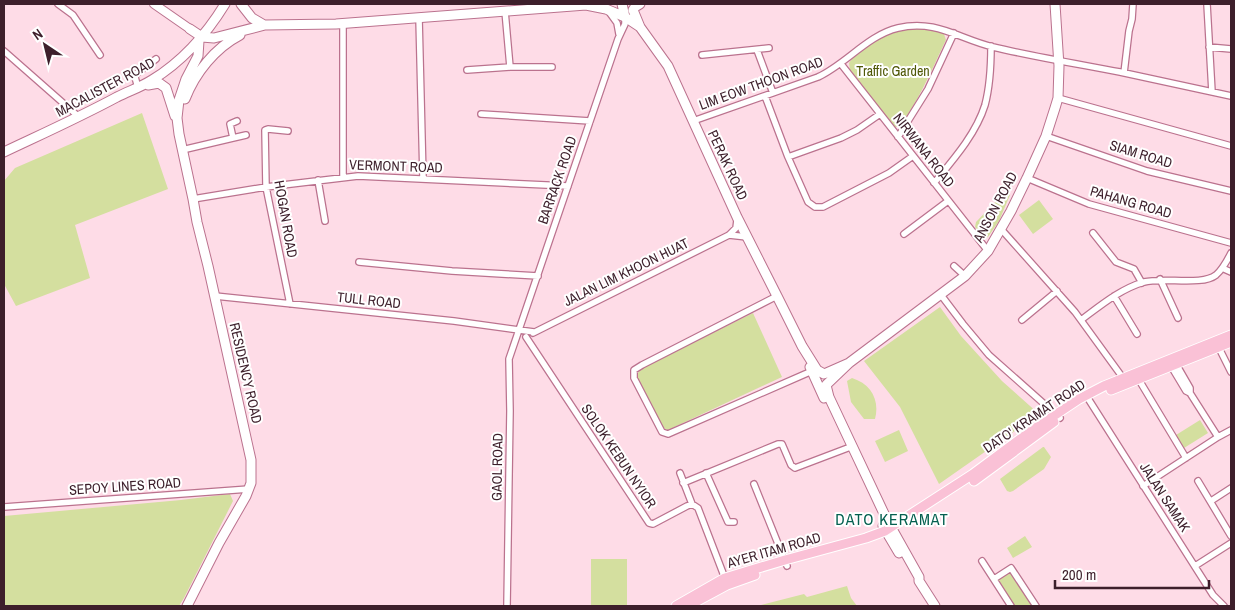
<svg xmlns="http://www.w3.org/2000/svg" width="1235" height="610" viewBox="0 0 1235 610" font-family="'Archivo Narrow',sans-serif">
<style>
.green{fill:#d4df9f}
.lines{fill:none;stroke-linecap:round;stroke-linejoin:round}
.minor-casing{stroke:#bb728e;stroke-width:8}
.tertiary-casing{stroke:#bb728e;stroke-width:10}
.secondary-casing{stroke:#bb728e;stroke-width:11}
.primary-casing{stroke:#fff;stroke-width:11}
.minor{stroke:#fff;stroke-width:5.5}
.tertiary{stroke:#fff;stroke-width:8}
.secondary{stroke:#fff;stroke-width:9}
.primary{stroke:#fac1d6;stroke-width:9}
.labels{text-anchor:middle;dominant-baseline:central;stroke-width:4;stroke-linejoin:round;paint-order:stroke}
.park-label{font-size:14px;fill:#4f5706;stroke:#fff}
.street-label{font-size:14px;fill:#3d1f2b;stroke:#fff}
.quarter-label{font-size:16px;letter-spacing:1px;fill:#056050;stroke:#fff}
</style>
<rect width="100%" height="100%" fill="#fedce7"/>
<path class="green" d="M 927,28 L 944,34 L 946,40 C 938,56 909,125 894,128 L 892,127 L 850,71 L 849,63 L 851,60 C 879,37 890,29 927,28 Z
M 142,113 L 168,189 L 75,225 L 90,278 L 16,306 L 4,284 L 4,181 L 15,168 Z
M 1008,191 L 1010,195 L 999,221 L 988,237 L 984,238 L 975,227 L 976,222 L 1005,192 Z
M 1039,200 L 1053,219 L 1033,234 L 1019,215 Z
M 940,307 L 961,336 L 1002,381 L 1039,414 L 939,484 L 900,407 L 864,361 Z
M 753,313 L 782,377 L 668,430 L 663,428 L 637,378 L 637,374 L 642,368 Z
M 852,378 C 871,384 880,400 875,419 L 864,419 L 851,402 L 847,381 Z
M 1200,420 L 1208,433 L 1184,448 L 1176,435 Z
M 899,430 L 908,451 L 885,462 L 875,441 Z
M 1043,447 L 1044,447 L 1051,457 L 1044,469 L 1013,491 L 1010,492 L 1007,491 L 1000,479 Z
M 230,494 L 233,501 L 184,598 L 179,606 L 4,606 L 4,516 L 181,500 Z
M 1025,536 L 1032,547 L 1013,558 L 1007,548 Z
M 591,559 L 627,559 L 627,606 L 591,606 Z
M 1009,573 L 1011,573 L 1032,606 L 1014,606 L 998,582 L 999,579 Z
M 847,586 L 851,598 L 857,606 L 761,605 L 804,594 L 807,597 Z"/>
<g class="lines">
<defs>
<path id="minor" d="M 58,4 L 73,15 L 100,55
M 1207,4 L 1212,92
M 505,11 L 510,67
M 609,12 L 617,23 L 619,34
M 419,18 L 423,178
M 343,23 L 343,176
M 1209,47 L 1231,49
M 757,50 L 773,93
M 4,51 L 79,117
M 702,55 L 769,48
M 841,64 L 988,251
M 467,70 L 510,67 L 552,67
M 1124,73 L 1129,31 L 1132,19 L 1133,4
M 138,88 L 135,77 L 136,74 L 156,59
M 765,96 L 788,157 L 808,202 L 815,207 L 823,207 L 889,173 L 913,156
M 1058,98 L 1231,146
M 481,114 L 590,121
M 693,121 L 818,77 C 846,64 868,35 898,28 C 936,19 959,39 993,47 C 1035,57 1078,64 1120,72 C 1157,80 1194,88 1231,96
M 288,131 L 268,129 L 265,130 L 266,187 L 290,304
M 1046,136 L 1147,171 L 1231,191
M 898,137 L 928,89 L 954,33
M 233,138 L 246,135
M 182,150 L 233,138 L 230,124 L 237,121
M 788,157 L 841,138 L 857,130 L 880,114
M 1027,178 L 1089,204 L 1231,243
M 318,180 L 325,221
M 934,183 C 953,160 976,134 985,105 C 990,86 991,66 991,46
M 193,199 L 266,187 L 358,176 L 568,186
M 1001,229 L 1075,312 L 1123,378
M 1093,233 L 1116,262 L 1134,269 L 1142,283
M 904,234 L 948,201
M 729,235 L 747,237
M 359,262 L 452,271 L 538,276
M 954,266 L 965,276
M 1222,268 L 1231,272
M 1160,279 L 1178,318
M 941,295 L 963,324 L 989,355 L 1060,418
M 215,296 L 454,321 L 534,332
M 777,296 L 642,365 L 634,370 L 634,378 L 662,432 L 668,434 L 812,371
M 1114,296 L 1137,334
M 1022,320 L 1057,291
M 1081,320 C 1100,306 1120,289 1144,282 C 1164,277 1202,286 1216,275 C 1223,269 1227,261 1231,253
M 533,333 L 729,235 L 736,228 L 737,220
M 526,337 L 649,523 L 653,524 L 687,506 L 692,504 L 698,508 L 726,581
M 1217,344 L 1231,372
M 1175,362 L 1190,388 L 1190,393
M 1171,366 L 1186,391 L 1190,393 L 1218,437
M 1139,380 L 1186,458
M 1089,400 L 1213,595 L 1224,606
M 680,473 L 692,504
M 706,473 L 728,522 L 734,522
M 1198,481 L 1231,536
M 683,483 L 778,444 L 782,444 L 791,465 L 795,468 L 853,446
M 754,484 L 787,566
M 1143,486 L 1218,437 L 1231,430
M 1211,501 L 1231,488
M 4,507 L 249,489
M 982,561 L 1011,606
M 1195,566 L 1231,543
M 994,579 L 1011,568 L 1036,606
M 507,606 L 510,411 L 509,359 L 618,39 L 625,24 L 625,17"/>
<path id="tertiary" d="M 154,4 L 190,29"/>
<path id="secondary" d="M 241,4 L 252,18 L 264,25
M 622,4 L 625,17
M 640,27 L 633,10 L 635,7 L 640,4
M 190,29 L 202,37 L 214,38 L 265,25 L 336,24 L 586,5 L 606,9 L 625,17 L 640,27 L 668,66 L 737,217 L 777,296 L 802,346 L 817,370 L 824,374 L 849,363
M 148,85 L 159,83 L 166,88 L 175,116
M 185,99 C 195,73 215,48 240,35
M 4,152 C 42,134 80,117 117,97 C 129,91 141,87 152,80 C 183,61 206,35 225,4
M 810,367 L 824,398
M 883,526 L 899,553
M 187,606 L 219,543 L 246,496 L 251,483 L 251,460 L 208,266 L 197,222 L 193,199 L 179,134 L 177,118 L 179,100 L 186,79 L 198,56 L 199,41
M 935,606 L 919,581 L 919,577 L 887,520 L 829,397 L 826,385 L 849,363 L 965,276 L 988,251 L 1011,211 L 1027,178 L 1046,136 L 1055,108 L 1058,98 L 1059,66 L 1055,4"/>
<path id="primary" d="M 1111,390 L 1231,342
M 974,481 L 1054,422
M 676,606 L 725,578 L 785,560 L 866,538 L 885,531 L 973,474 L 1031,431 L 1079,399 L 1104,386 L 1231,335
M 688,606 L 727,585 L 755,575"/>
</defs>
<use href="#minor" class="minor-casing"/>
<use href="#tertiary" class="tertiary-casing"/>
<use href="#secondary" class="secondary-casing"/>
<use href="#primary" class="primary-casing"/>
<use href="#minor" class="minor"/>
<use href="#tertiary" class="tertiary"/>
<use href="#secondary" class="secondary"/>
<use href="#primary" class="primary"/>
</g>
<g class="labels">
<g class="park-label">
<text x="893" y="71">Traffic Garden</text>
</g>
<g class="street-label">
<text transform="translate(761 83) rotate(-20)">LIM EOW THOON ROAD</text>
<text transform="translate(105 87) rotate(-28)">MACALISTER ROAD</text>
<text transform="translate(924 150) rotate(52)">NIRWANA ROAD</text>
<text transform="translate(1141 154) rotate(17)">SIAM ROAD</text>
<text transform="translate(728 165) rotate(65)">PERAK ROAD</text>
<text transform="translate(396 166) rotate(2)">VERMONT ROAD</text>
<text transform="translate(557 180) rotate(-71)">BARRACK ROAD</text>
<text transform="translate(1131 202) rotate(16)">PAHANG ROAD</text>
<text transform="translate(995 207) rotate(-62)">ANSON ROAD</text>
<text transform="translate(286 219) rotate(80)">HOGAN ROAD</text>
<text transform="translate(626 272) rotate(-26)">JALAN LIM KHOON HUAT</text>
<text transform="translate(369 300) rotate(6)">TULL ROAD</text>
<text transform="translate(246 373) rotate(77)">RESIDENCY ROAD</text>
<text transform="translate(1034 416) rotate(-34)">DATO' KRAMAT ROAD</text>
<text transform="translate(619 456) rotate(56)">SOLOK KEBUN NYIOR</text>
<text transform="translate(497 467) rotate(-89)">GAOL ROAD</text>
<text transform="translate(125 486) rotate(-4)">SEPOY LINES ROAD</text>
<text transform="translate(1165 497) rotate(57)">JALAN SAMAK</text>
<text transform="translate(774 550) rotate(-16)">AYER ITAM ROAD</text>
</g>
<g class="quarter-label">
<text x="892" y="519">DATO KERAMAT</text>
</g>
</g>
<rect width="1235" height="610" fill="none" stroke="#3d1f2b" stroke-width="10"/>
<g transform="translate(45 45) rotate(325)" stroke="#ffffff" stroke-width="4" paint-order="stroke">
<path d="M0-4L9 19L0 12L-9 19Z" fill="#3d1f2b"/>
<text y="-8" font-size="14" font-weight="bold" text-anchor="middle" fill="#3d1f2b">N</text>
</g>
<path d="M1055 580v8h154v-8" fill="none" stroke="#3d1f2b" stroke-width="2.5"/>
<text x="1062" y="580" font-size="15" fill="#3d1f2b" stroke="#ffffff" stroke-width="4" paint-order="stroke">200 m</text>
</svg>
